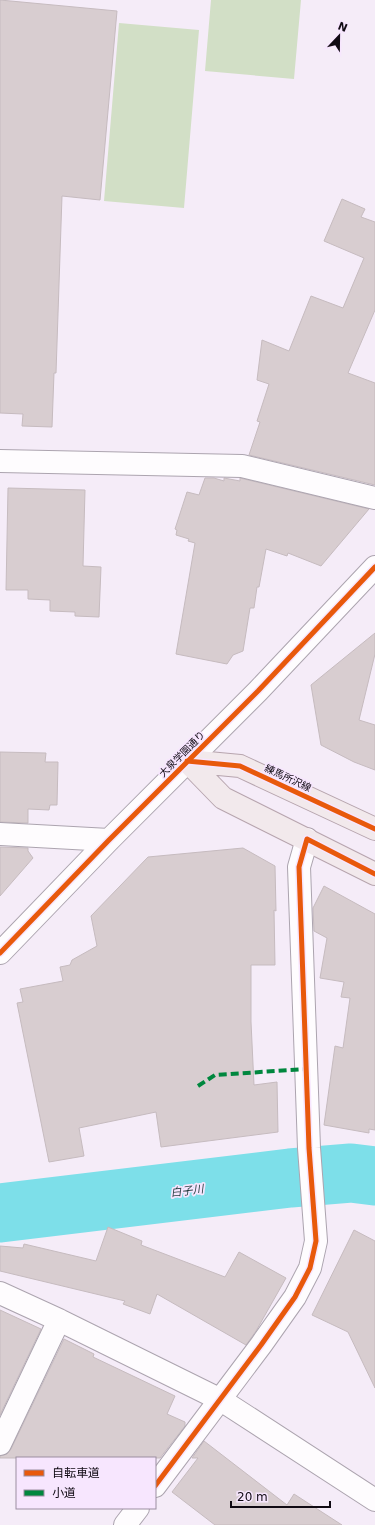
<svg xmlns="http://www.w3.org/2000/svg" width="375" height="1525" viewBox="0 0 375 1525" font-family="'DejaVu Sans','Noto Sans JP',sans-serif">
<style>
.green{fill:#d2dfc6}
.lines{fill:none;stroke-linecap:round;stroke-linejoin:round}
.river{stroke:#7ddfe9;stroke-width:59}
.building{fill:#d8cdd0;stroke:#c6bbbf}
.minor-casing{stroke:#aca4af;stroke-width:24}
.major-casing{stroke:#b7a5ae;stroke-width:24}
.minor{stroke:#fefcfe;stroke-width:22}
.major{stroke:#f2e9ec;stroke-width:22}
.quiet{stroke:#00873e;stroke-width:4;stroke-dasharray:8 4;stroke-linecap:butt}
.cycleway-casing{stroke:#f7e6fe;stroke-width:8}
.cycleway{stroke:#e8590c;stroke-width:5}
.labels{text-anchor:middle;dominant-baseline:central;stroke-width:3.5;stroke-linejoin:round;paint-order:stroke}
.street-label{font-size:10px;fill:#100a13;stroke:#f7e6fe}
.water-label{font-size:11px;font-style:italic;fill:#253d3f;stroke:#f7e6fe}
</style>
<rect width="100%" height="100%" fill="#f5ecf8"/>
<path class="green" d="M 211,0 L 301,0 L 294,79 L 205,71 Z
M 119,23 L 199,30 L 184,208 L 104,201 Z"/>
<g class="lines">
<path class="river" d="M 0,1213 L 290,1178 L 351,1173 L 375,1176"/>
</g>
<path class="building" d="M 0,0 L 117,11 L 100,200 L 62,196 L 56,373 L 54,373 L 52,427 L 22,426 L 23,414 L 0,413 Z
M 342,199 L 365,209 L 361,217 L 375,222 L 375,310 L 348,373 L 375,383 L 375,485 L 249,455 L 260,422 L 257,421 L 269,384 L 257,380 L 262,340 L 289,351 L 311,296 L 343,308 L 364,258 L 324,241 Z
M 205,478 L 214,478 L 224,481 L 224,478 L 240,481 L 240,478 L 369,509 L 321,566 L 288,553 L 287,556 L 266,549 L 259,587 L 257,587 L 254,608 L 250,608 L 243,651 L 233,655 L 227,664 L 176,654 L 195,543 L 188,541 L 189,539 L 176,535 L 177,530 L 175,529 L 187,492 L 199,495 Z
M 8,488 L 85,490 L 83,566 L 101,567 L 99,617 L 75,616 L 75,612 L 50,611 L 50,600 L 28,599 L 28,590 L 6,590 Z
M 375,633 L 375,654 L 359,720 L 375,725 L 375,770 L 354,762 L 321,745 L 311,685 Z
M 0,752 L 46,753 L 45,762 L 58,762 L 57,805 L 50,805 L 49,810 L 28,809 L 28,823 L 0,822 Z
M 0,847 L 28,848 L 28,851 L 33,858 L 0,896 Z
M 243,848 L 275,866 L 276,911 L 274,910 L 275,965 L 251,965 L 251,1022 L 254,1085 L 277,1082 L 278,1132 L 161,1147 L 156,1112 L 79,1128 L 84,1156 L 49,1162 L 17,1003 L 23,1002 L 20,989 L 63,981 L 60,967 L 70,965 L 72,960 L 97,946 L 91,916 L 148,857 Z
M 324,886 L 375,914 L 375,1130 L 369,1129 L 369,1133 L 324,1125 L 335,1046 L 343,1048 L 350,998 L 341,997 L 344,982 L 320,978 L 327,938 L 314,931 L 313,908 Z
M 108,1227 L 142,1241 L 141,1245 L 225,1277 L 239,1252 L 286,1278 L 256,1331 L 246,1345 L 157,1294 L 150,1314 L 123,1304 L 125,1301 L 0,1271 L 0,1246 L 23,1248 L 24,1244 L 96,1261 Z
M 354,1230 L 375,1241 L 375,1388 L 348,1332 L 312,1315 Z
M 0,1310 L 41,1329 L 0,1415 Z
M 64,1339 L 94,1354 L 93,1357 L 175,1396 L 167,1414 L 185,1422 L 185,1426 L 160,1458 L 0,1458 L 0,1456 L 7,1454 L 11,1449 Z
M 204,1441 L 287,1505 L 294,1494 L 342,1525 L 215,1525 L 172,1492 L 198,1458 L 192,1458 Z"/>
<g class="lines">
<defs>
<path id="minor" d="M 0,461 L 242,466 L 375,498
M 0,834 L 109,840
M 0,953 L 109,840 L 258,691 L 375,567
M 0,1293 L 59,1320 L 221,1400 L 375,1500
M 0,1444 L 59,1320
M 155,1486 L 261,1345 L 295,1297 L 310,1268 L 316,1241 L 309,1148 L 299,867 L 307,839
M 125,1525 L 138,1508"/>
<path id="major" d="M 187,761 L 223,798 L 375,874
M 187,761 L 240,766 L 375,829"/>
</defs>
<use href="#minor" class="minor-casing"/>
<use href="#major" class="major-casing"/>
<use href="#minor" class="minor"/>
<use href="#major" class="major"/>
<path class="quiet" d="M 198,1086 L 215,1075 L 306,1069"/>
<defs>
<path id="cycleway" d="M 187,761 L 240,766 L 375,829
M 0,953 L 109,840 L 258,691 L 375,567
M 155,1486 L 261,1345 L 295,1297 L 310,1268 L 316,1241 L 309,1148 L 299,867 L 307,839 L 375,874"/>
</defs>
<use href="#cycleway" class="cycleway-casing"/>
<use href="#cycleway" class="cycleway"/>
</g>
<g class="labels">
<g class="street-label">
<text transform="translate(182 754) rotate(-45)">大泉学園通り</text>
<text transform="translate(288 778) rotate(25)">練馬所沢線</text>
</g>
<g class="water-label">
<text transform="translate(187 1191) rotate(-7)">白子川</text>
</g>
</g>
<rect x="16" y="1457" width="140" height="52" fill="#f7e6fe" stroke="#9b8ea0"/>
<rect x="24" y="1470" width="20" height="6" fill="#e8590c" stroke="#9b8ea0"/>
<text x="52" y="1477" font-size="12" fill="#100a13">自転車道</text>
<rect x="24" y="1490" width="20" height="6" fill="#00873e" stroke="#9b8ea0"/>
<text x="52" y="1497" font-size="12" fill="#100a13">小道</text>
<g transform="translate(339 36) rotate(22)" stroke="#f7e6fe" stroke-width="3" paint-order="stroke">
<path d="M0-3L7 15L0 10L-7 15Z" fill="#100a13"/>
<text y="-6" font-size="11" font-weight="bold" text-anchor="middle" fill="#100a13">N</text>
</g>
<path d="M231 1501v6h99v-6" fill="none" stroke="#100a13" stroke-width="2"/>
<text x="237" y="1501" font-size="12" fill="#100a13" stroke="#f7e6fe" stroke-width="3" paint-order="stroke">20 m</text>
</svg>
